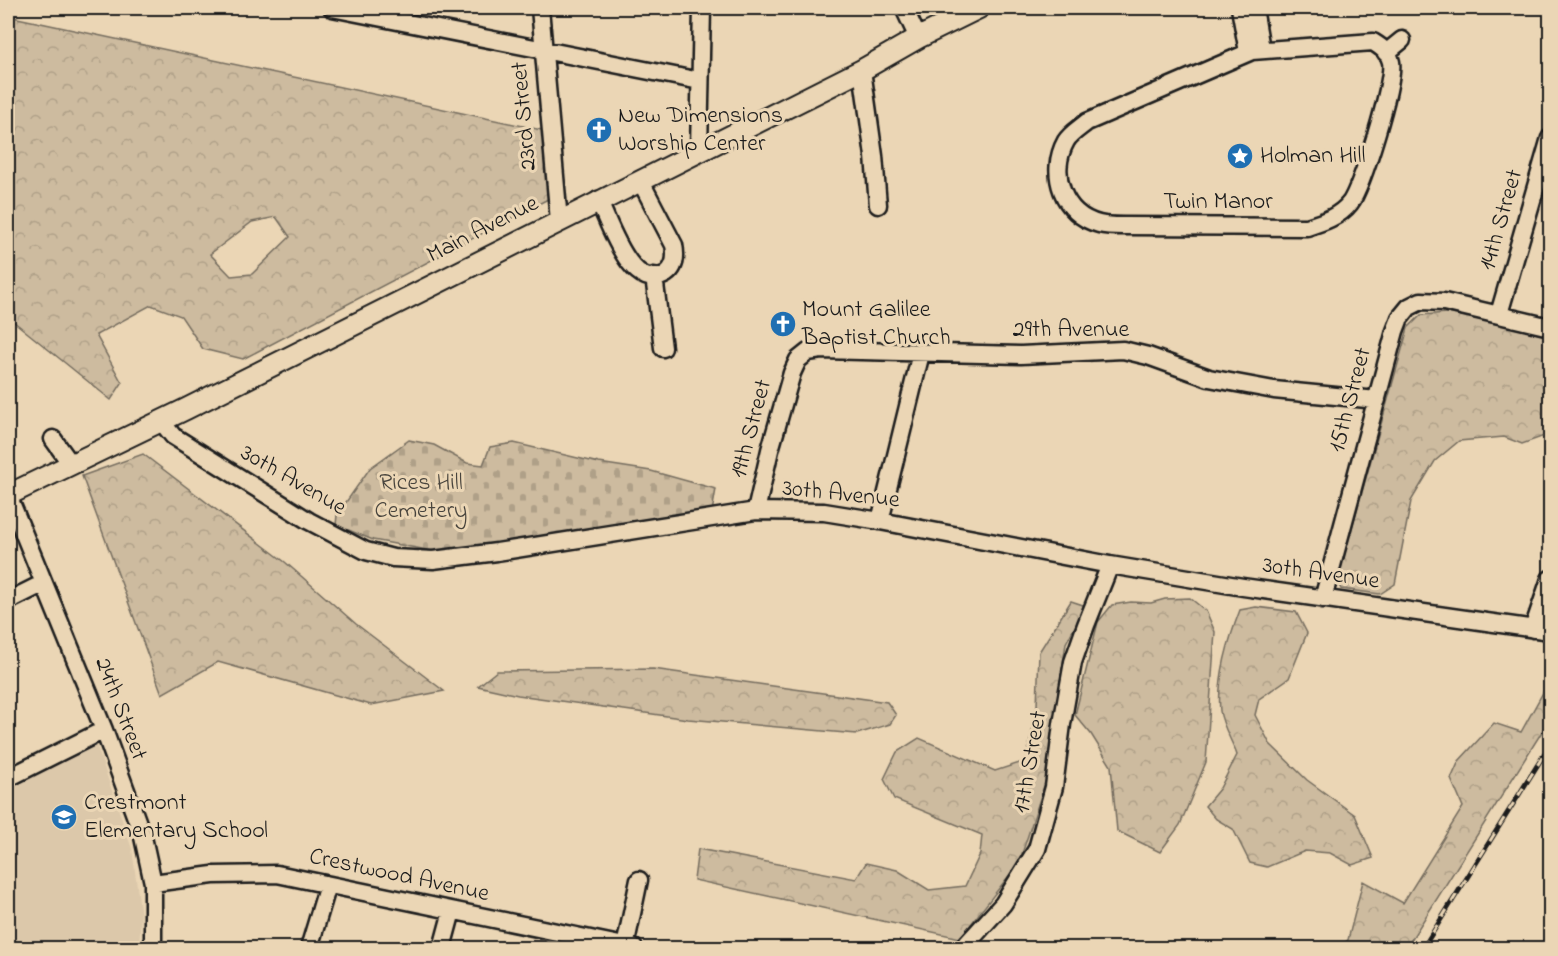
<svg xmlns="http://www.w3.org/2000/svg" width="1558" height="956" viewBox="0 0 1558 956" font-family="'Indie Flower',sans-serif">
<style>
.built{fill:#dcc8aa}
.forest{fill:url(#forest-crowns);stroke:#746c5e;stroke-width:1.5;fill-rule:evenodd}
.cemetery{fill:url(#cemetery-stones);stroke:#746c5e;stroke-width:1.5}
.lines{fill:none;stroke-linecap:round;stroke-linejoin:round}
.minor-casing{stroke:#1c1c1c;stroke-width:21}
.major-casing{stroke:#1c1c1c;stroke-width:24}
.minor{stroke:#ebd6b5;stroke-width:16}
.major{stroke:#ebd6b5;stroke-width:20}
.rail-casing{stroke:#1c1c1c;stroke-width:5}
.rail{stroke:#ebd6b5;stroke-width:3;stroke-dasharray:9;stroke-linecap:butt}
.labels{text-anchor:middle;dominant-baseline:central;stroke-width:6;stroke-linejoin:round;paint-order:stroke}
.street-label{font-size:24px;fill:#1c1c1c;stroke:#ebd6b5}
.poi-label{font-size:24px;fill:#1c1c1c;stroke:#ebd6b5;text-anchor:start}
.park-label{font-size:24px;fill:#48443d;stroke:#ebd6b5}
</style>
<defs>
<pattern id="forest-crowns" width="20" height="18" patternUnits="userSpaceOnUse" patternTransform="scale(1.5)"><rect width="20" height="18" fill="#cdbb9f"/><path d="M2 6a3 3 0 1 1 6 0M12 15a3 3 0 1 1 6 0" fill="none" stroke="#afa088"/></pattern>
<pattern id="cemetery-stones" width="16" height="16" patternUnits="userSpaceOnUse" patternTransform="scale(1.5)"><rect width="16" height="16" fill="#cdbb9f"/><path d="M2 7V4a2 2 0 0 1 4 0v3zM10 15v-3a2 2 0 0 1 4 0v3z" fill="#afa088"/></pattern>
</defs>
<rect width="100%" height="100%" fill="#ebd6b5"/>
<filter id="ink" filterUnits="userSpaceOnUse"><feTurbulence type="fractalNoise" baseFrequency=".0167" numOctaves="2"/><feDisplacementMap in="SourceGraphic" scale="12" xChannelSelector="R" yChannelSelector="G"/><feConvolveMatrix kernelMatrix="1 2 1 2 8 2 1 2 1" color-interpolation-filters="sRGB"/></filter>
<g filter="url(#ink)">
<path class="built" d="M 95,741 L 132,849 L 141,916 L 139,948 L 8,948 L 8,785 Z"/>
<path class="forest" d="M 8,16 L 542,130 L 548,199 L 243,359 L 203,349 L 181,316 L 151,305 L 96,335 L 122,383 L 111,400 L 8,317 ZM 276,217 L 290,237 L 252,274 L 231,276 L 210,254 L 252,222 Z
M 1447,313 L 1507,325 L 1550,337 L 1550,434 L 1522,444 L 1504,437 L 1459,441 L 1435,461 L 1411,501 L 1395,584 L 1380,594 L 1341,589 L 1337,581 L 1408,328 L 1421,315 Z
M 143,454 L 285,562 L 356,624 L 444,691 L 371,705 L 218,662 L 162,694 L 82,476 Z
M 1190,598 L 1206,611 L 1215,632 L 1206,762 L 1180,825 L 1160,852 L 1117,831 L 1111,766 L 1091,734 L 1075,715 L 1098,622 L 1112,605 L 1131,602 L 1151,603 L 1165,599 Z
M 1071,601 L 1086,606 L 1066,643 L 1046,780 L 1019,863 L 960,938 L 694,880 L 698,849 L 856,879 L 866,863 L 897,870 L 929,890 L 965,886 L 980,854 L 982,835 L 894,799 L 884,779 L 897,752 L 919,738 L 995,771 L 1026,761 L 1037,706 L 1039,652 Z
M 1256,607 L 1296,612 L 1307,633 L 1289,678 L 1259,699 L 1255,715 L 1270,744 L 1307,780 L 1355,815 L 1373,858 L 1352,865 L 1330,853 L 1305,851 L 1267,867 L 1250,863 L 1233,829 L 1216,819 L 1205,806 L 1220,788 L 1237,755 C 1232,741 1222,725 1220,711 C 1217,677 1228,641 1240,610 Z
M 653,669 L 887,702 L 896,715 L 890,724 L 857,734 L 688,719 L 518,695 L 478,686 L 497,671 Z
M 1550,680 L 1550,719 L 1406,948 L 1337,948 L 1348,940 L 1363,881 L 1403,903 L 1463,807 L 1451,779 L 1459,761 L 1494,723 L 1521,732 Z"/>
<path class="cemetery" d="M 409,440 L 434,445 L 467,463 L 483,465 L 490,447 L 514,443 L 599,463 L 651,471 L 716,489 L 712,512 L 477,547 L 433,551 L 373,540 L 336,525 L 337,515 L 370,468 Z"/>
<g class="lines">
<defs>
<path id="minor" d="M 332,8 L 700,81
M 540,8 L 559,221
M 904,8 L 918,38
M 1240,8 L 1248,52
M 1254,8 L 1261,49
M 1373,42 C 1381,47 1389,52 1391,62 C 1395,81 1362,187 1350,203 C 1339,217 1323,222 1307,227 L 1123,226 C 1115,226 1107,226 1099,224 C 1063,215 1048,173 1066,141 C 1070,134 1080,128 1087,122 L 1252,51 Z
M 1386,53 L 1402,40
M 862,70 L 874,156 L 878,205
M 699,150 L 702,8
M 598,200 C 609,221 631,295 666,274 C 676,267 676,255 674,245 L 640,180
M 654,276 L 663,348
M 1499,314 L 1550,138
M 161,421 L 173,436 L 309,521 L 366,551 L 393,558 L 433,560 L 497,552 L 756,511 L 824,512 L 880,521 L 1110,565 L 1243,587 L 1550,631
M 53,439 L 71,464
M 8,495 L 104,730 L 143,837 L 153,883 L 153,948
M 756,511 L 770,450 L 792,373 L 798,360 L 808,352 L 821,350 L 1021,355 L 1123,350 L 1148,356 L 1209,378 L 1274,390 L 1377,400
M 880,521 L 921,353
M 1323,599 L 1395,331 L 1400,318 L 1409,307 L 1421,301 L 1444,302 L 1550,327
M 8,601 L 44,583
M 1533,629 L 1550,579
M 8,778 L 104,730
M 153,883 L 213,875 L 277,874 L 634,948
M 625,947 L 639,880
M 309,948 L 328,885
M 442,948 L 452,911
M 963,948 L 1003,904 L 1037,849 L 1054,787 L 1062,724 L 1073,662 L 1086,625 L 1110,565"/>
<path id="major" d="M 8,495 L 186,409 L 862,70 L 918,38 L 979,8"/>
</defs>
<use href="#minor" class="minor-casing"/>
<use href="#major" class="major-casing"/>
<use href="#minor" class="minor"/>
<use href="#major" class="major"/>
<defs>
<path id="rail" d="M 1423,948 L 1550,745"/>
</defs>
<use href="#rail" class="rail-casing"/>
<use href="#rail" class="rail"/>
</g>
</g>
<defs>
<symbol id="church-disc" viewBox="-11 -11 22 22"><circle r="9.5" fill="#1f6fb2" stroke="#ebd6b5"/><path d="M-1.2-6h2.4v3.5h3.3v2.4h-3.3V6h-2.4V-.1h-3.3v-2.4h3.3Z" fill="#fff"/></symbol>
<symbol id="sight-disc" viewBox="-11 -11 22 22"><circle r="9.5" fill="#1f6fb2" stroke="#ebd6b5"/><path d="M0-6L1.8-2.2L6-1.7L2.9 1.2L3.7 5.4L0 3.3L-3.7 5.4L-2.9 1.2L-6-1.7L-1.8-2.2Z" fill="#fff"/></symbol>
<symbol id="school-disc" viewBox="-11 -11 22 22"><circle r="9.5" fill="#1f6fb2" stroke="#ebd6b5"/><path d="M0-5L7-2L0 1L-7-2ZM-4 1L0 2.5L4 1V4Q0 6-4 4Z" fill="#fff"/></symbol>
</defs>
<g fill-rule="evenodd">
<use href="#church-disc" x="584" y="115" width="30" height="30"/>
<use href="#sight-disc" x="1225" y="141" width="30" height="30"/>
<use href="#church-disc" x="768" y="309" width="30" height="30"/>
<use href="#school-disc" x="49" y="802" width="30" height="30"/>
</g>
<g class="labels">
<g class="street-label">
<text transform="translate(525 116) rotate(-95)">23rd Street</text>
<text x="1218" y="202">Twin Manor</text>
<text transform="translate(1502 220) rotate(-74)">14th Street</text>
<text transform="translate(483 230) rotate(-27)">Main Avenue</text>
<text x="1071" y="330">29th Avenue</text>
<text transform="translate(1351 400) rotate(-75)">15th Street</text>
<text transform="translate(752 429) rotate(-75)">19th Street</text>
<text transform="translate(293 481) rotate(30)">30th Avenue</text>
<text transform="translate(841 495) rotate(6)">30th Avenue</text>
<text transform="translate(1321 574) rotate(8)">30th Avenue</text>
<text transform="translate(120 709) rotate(69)">24th Street</text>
<text transform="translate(1031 762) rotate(-80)">17th Street</text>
<text transform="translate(399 876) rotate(12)">Crestwood Avenue</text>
</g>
<g class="poi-label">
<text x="618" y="116">New Dimensions<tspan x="618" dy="28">Worship Center</tspan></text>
<text x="1260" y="156">Holman Hill</text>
<text x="802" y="310">Mount Galilee<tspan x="802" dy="28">Baptist Church</tspan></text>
<text x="84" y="803">Crestmont<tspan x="84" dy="28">Elementary School</tspan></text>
</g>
<g class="park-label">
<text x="421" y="483">Rices Hill<tspan x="421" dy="28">Cemetery</tspan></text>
</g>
</g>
<rect width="1558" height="956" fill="none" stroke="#ebd6b5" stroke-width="30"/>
<rect x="15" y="15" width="1528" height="926" fill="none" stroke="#1c1c1c" stroke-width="2" filter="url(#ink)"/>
</svg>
